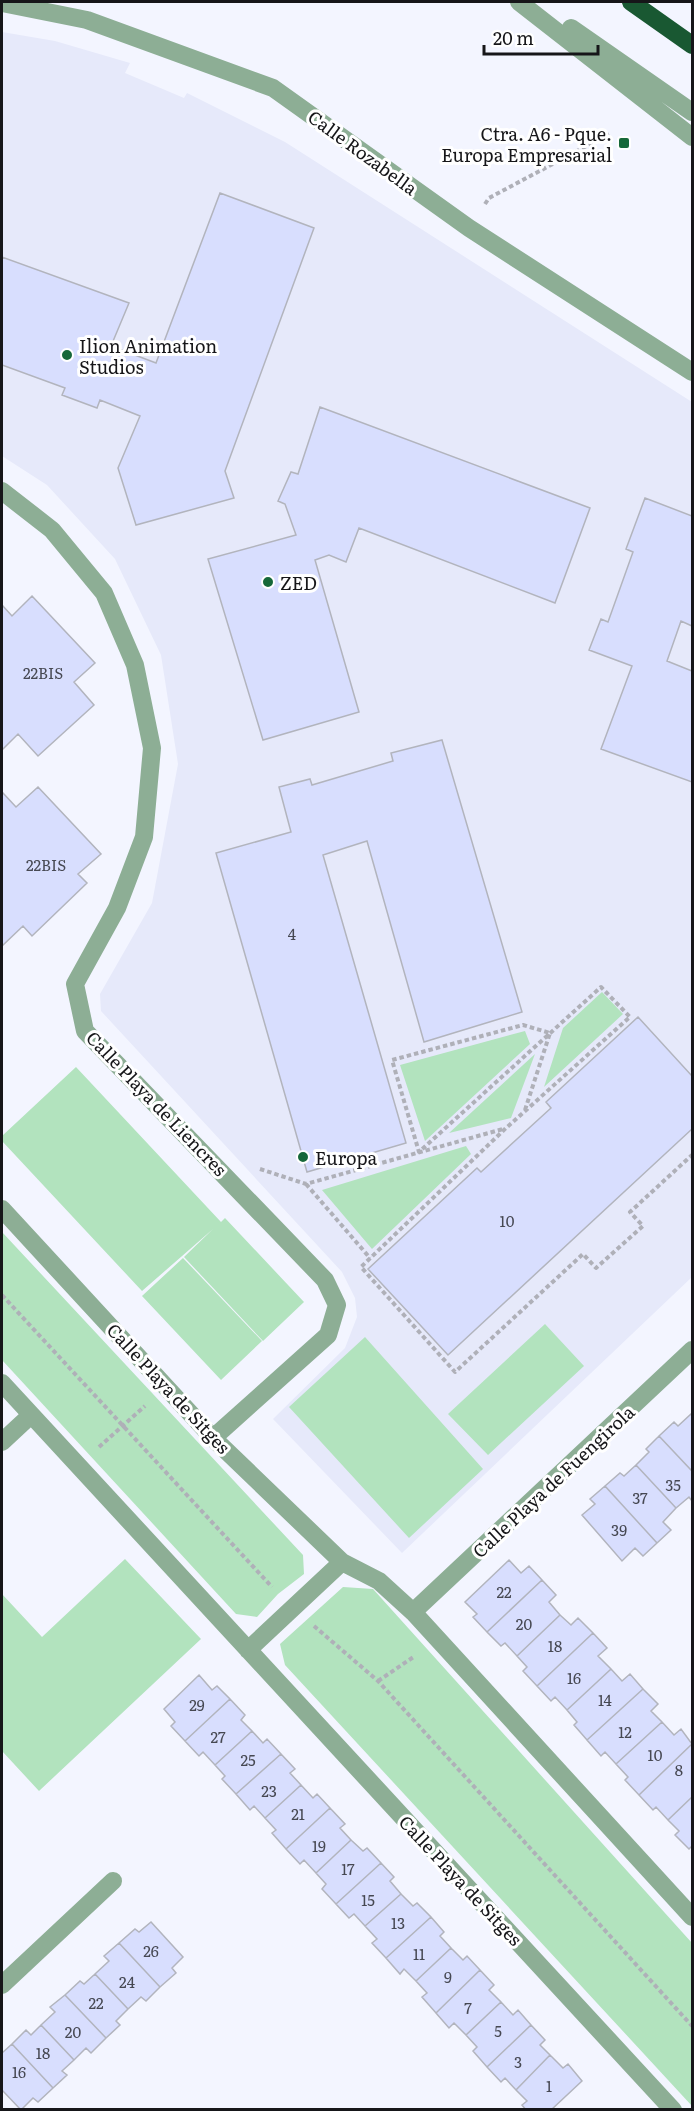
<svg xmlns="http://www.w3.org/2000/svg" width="694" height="2111" viewBox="0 0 694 2111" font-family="Literata,serif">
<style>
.built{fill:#e6e9fa}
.green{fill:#b2e3be}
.building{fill:#d8defe;stroke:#b2b4bd;stroke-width:1.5}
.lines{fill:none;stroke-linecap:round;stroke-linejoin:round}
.path{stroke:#afb0b8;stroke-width:4;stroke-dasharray:4.5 3;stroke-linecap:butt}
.minor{stroke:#8dae95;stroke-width:18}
.highway{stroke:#195832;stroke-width:18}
.poi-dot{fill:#166839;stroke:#fff;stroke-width:2}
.labels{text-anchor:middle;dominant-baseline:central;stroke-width:6;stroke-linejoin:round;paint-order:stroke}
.number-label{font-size:15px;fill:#464852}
.poi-label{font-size:18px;fill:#161619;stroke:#fff;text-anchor:start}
.street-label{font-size:18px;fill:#161619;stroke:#fff}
</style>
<rect width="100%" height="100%" fill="#f3f5ff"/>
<path class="built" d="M 2,32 L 55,41 L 130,63 L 125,73 L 184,98 L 187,93 L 285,142 L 692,402 L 692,1277 L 402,1553 L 273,1419 L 345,1348 L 357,1317 L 355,1298 L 342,1272 L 101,1011 L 100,994 L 152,903 L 178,764 L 161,655 L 115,559 L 47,485 L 2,456 Z"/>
<path class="green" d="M 602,992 L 623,1014 L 544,1087 L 563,1028 Z
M 525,1031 L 530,1044 L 425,1141 L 400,1065 Z
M 535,1054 L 511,1118 L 449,1133 Z
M 76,1067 L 221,1222 L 225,1218 L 304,1302 L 263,1341 L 184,1257 L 213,1229 L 142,1291 L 2,1141 L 2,1136 Z
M 466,1146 L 471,1154 L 372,1249 L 322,1190 Z
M 2,1232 L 303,1555 L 304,1574 L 278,1594 L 257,1617 L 236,1614 L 2,1360 Z
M 183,1258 L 262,1341 L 221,1380 L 142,1296 Z
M 545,1324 L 584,1366 L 488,1455 L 448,1414 Z
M 365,1337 L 483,1469 L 409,1538 L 289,1407 Z
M 125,1559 L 201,1639 L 39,1791 L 2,1751 L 2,1594 L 42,1637 Z
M 343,1587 L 373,1589 L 692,1943 L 692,2106 L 285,1665 L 280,1644 Z"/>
<path class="building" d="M 220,193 L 314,228 L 225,471 L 234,498 L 136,525 L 118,468 L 140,416 L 100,400 L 97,408 L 62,395 L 65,388 L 2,365 L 2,257 L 129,303 L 111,346 L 156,363 Z
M 320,407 L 590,508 L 555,603 L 359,528 L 346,562 L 329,555 L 315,560 L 359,712 L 263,740 L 208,559 L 296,535 L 285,504 L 278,501 L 291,472 L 298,474 Z
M 645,498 L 692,516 L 692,626 L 681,621 L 667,661 L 692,671 L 692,782 L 601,749 L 632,666 L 589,650 L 601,619 L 608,622 L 633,552 L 626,549 Z
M 32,596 L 95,663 L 74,682 L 94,705 L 38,756 L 18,734 L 2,750 L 2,605 L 12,616 Z
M 442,740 L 522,1012 L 424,1042 L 367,841 L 323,855 L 406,1143 L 307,1172 L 216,853 L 291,832 L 279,787 L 310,779 L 312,785 L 393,761 L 391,753 Z
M 38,787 L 101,854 L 78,874 L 87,883 L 32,936 L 23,926 L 2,946 L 2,792 L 16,807 Z
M 638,1017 L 692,1076 L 692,1129 L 448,1355 L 368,1269 L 477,1168 L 481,1172 L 551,1108 L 546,1102 Z
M 691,1414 L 692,1416 L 692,1471 L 659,1436 L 674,1422 L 678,1426 Z
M 659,1436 L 692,1471 L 692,1501 L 689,1497 L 676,1508 L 636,1465 L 649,1452 L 646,1449 Z
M 636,1465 L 676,1508 L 663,1522 L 671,1530 L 657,1543 L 605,1486 L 620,1473 L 624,1476 Z
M 605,1486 L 657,1543 L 643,1556 L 635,1548 L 622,1561 L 582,1515 L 595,1504 L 590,1499 Z
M 509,1560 L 521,1573 L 529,1566 L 542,1580 L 487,1632 L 473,1617 L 477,1614 L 465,1602 Z
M 542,1580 L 556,1595 L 549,1602 L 560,1615 L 517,1656 L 505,1643 L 501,1646 L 487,1632 Z
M 560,1615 L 571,1625 L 578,1618 L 593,1633 L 537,1686 L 523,1671 L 527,1667 L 517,1656 Z
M 593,1633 L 607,1648 L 598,1656 L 611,1669 L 567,1710 L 555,1697 L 551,1701 L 537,1686 Z
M 611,1669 L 622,1681 L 630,1674 L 643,1689 L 587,1740 L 574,1725 L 577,1722 L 567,1710 Z
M 199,1675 L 212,1690 L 217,1686 L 230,1699 L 185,1741 L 171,1726 L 175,1722 L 164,1709 Z
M 643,1689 L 658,1704 L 651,1711 L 662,1722 L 616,1764 L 605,1752 L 601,1756 L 587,1740 Z
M 230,1699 L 245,1715 L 241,1720 L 252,1731 L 215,1765 L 203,1752 L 199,1756 L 185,1741 Z
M 662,1722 L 674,1735 L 681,1729 L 692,1744 L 639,1795 L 625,1780 L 628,1777 L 616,1764 Z
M 252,1731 L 263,1743 L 267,1739 L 281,1754 L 236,1794 L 222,1779 L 225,1776 L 215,1765 Z
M 692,1744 L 692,1797 L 668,1820 L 656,1807 L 653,1810 L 639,1795 Z
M 281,1754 L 295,1769 L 290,1773 L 301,1785 L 265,1818 L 254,1806 L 250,1810 L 236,1794 Z
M 301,1785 L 313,1798 L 317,1794 L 330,1808 L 286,1849 L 272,1833 L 276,1830 L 265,1818 Z
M 692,1797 L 692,1846 L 689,1849 L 675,1835 L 679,1831 L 668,1820 Z
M 330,1808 L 345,1824 L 340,1828 L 351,1840 L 316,1873 L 304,1860 L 300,1864 L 286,1849 Z
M 351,1840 L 363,1851 L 367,1848 L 381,1863 L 336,1904 L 322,1889 L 326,1884 L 316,1873 Z
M 381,1863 L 394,1877 L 390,1881 L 401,1894 L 365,1926 L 354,1914 L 349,1918 L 336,1904 Z
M 401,1894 L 413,1906 L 417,1903 L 431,1917 L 386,1958 L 372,1943 L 377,1939 L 365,1926 Z
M 431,1917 L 444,1932 L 440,1936 L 451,1948 L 416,1981 L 404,1969 L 400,1974 L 386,1958 Z
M 151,1922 L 183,1957 L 172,1968 L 176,1973 L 160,1987 L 119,1943 L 135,1929 L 139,1932 Z
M 119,1943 L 160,1987 L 146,2001 L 141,1997 L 128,2009 L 95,1974 L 109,1961 L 104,1956 Z
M 451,1948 L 463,1960 L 467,1956 L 480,1970 L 436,2013 L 422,1997 L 427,1993 L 416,1981 Z
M 480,1970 L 494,1985 L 489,1990 L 501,2002 L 466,2035 L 454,2023 L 449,2028 L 436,2013 Z
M 95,1974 L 128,2009 L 116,2021 L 120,2025 L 106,2038 L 65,1995 L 80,1981 L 84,1984 Z
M 65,1995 L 106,2038 L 91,2053 L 86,2048 L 74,2060 L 41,2025 L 55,2012 L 50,2007 Z
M 501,2002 L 513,2015 L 518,2010 L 531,2025 L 487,2067 L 473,2051 L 477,2047 L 466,2035 Z
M 41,2025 L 74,2060 L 62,2071 L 67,2075 L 53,2088 L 12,2044 L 26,2030 L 31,2035 Z
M 531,2025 L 545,2040 L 540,2045 L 550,2055 L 516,2090 L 505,2078 L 501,2082 L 487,2067 Z
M 12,2044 L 53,2088 L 38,2102 L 33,2098 L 21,2110 L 2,2090 L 2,2053 Z
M 550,2055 L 563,2068 L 568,2064 L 582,2081 L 551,2110 L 526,2110 L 522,2105 L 527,2101 L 516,2090 Z"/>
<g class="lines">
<path class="path" d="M 485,204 L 489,198 L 609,134
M 525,1110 L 550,1033 L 523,1025 L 392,1060 L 419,1152 L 601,987 L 630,1017 L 506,1128 L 361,1267 L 455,1372 L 583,1254 L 596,1268 L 643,1226 L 630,1212 L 692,1155
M 260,1169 L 306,1184 L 503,1129
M 306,1184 L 370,1258
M 2,1295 L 272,1587
M 99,1447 L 145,1406
M 314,1626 L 378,1681 L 692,2026
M 378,1681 L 415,1656"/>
<path class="minor" d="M 519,2 L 692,137
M 2,3 L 87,20 L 273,88 L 469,228 L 692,372
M 571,28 L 692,112
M 2,491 L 52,530 L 104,593 L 135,665 L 152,748 L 144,837 L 117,908 L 75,984 L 85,1031 L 325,1280 L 337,1305 L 328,1335 L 213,1438
M 2,1209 L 213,1438 L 342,1562 L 379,1581 L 413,1612 L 692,1917
M 2,1383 L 673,2110
M 2,1442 L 31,1415
M 413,1612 L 692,1350
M 248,1650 L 342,1562
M 2,1985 L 113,1881"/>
<path class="highway" d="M 631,2 L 692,45"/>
</g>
<g class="poi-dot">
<rect x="618" y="137" width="12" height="12" rx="3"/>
<circle cx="67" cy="355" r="6"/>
<circle cx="268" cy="582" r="6"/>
<circle cx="303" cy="1157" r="6"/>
</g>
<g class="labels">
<g class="number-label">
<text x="43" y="672">22BIS</text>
<text x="46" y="864">22BIS</text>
<text x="292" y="933">4</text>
<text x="507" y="1220">10</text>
<text x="673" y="1484">35</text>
<text x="640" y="1497">37</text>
<text x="619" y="1529">39</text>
<text x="504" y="1591">22</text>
<text x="524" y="1623">20</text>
<text x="555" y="1645">18</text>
<text x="574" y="1677">16</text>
<text x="605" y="1699">14</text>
<text x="197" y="1704">29</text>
<text x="625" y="1731">12</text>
<text x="218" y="1736">27</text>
<text x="655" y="1754">10</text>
<text x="248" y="1759">25</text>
<text x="679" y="1769">8</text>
<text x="269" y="1790">23</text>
<text x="298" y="1813">21</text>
<text x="319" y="1845">19</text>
<text x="348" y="1868">17</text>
<text x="368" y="1899">15</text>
<text x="398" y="1922">13</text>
<text x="151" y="1950">26</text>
<text x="419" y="1953">11</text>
<text x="448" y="1976">9</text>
<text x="127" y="1981">24</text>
<text x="96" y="2002">22</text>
<text x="468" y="2007">7</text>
<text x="498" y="2030">5</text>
<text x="73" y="2031">20</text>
<text x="43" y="2052">18</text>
<text x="518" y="2061">3</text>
<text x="19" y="2071">16</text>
<text x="549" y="2085">1</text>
</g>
<g class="poi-label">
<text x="612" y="133" text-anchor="end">Ctra. A6 - Pque.<tspan x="612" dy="21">Europa Empresarial</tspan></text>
<text x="79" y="345">Ilion Animation<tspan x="79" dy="21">Studios</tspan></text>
<text x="280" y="582">ZED</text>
<text x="315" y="1157">Europa</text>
</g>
<g class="street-label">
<text transform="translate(363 152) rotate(36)">Calle Rozabella</text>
<text transform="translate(157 1103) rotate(46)">Calle Playa de Liencres</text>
<text transform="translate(169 1388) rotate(47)">Calle Playa de Sitges</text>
<text transform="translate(553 1481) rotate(-43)">Calle Playa de Fuengirola</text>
<text transform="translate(461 1880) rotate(47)">Calle Playa de Sitges</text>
</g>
</g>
<rect width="694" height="2111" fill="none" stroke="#161619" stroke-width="6"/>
<path d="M484 45v9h114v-9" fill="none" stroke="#161619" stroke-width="3"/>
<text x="493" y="45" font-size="18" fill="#161619" stroke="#ffffff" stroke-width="4.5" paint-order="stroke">20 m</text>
</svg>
